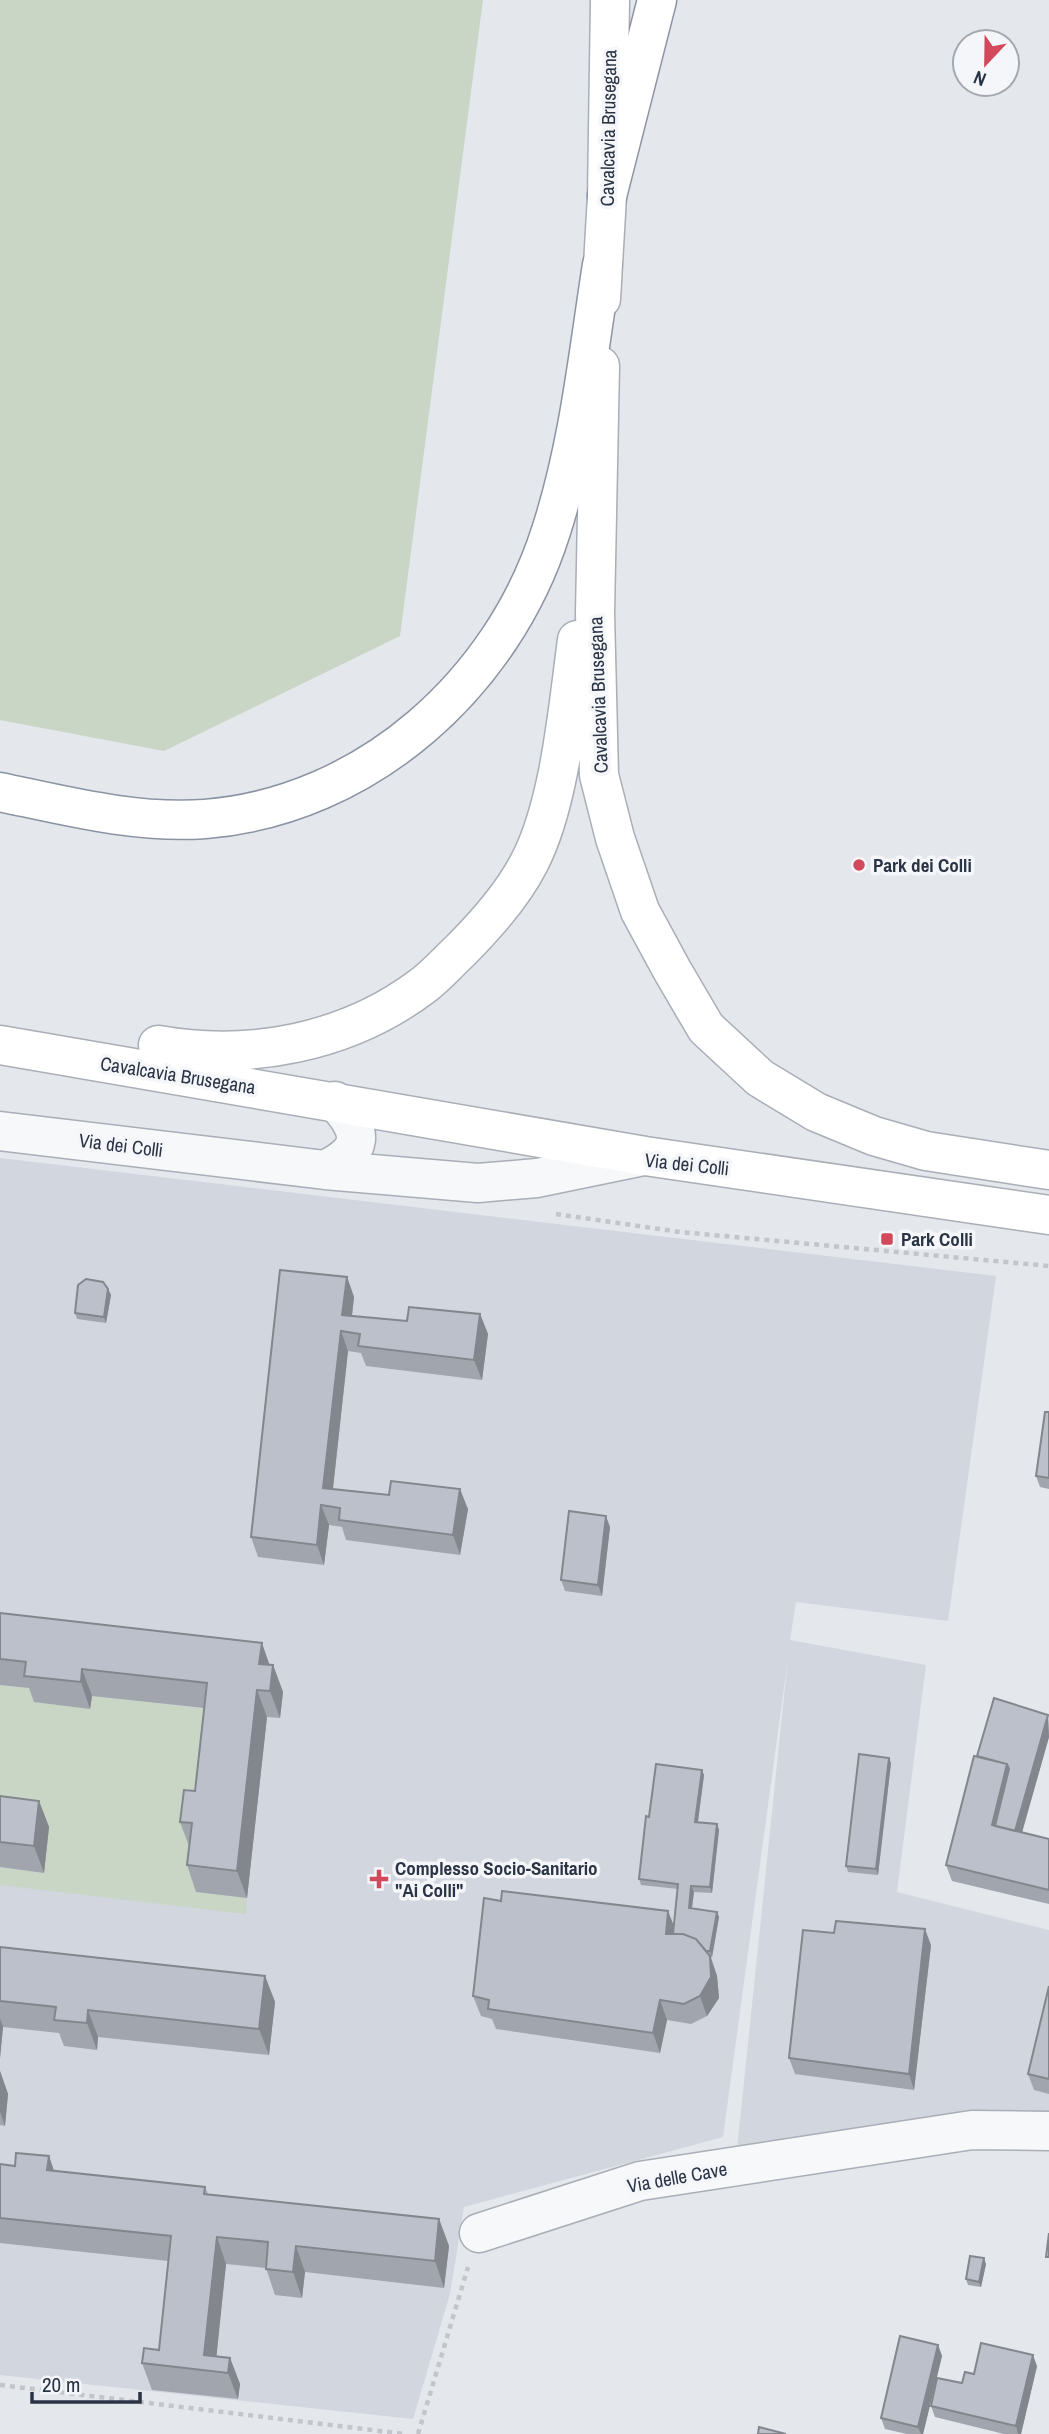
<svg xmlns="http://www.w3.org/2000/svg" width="1049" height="2434" viewBox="0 0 1049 2434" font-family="'Archivo Narrow',sans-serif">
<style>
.built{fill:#d2d6de}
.green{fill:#c9d6c5}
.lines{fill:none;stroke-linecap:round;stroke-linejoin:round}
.street-casing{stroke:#a9aeb7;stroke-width:41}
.secondary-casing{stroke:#a9aeb7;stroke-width:41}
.highway-casing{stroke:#8b94a3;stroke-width:41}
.path{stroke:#c2c5cb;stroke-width:4.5;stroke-dasharray:5 5;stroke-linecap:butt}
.street{stroke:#f7f8fa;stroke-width:38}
.secondary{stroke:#fff;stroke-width:38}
.highway{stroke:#fff;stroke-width:38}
.wall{fill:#a1a5ae}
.shaded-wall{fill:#83868d}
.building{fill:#bbc0ca;stroke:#83868d;stroke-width:2}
.poi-dot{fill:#d1495b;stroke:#f4f6f9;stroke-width:2.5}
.labels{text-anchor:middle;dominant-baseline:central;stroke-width:7;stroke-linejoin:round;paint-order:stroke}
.street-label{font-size:19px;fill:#2b3445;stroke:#f4f6f9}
.poi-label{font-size:19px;font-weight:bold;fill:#2b3445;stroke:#f4f6f9;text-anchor:start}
</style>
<rect width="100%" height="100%" fill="#e4e7ec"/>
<path class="built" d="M 0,1158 L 996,1276 L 948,1621 L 796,1602 L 790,1640 L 926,1665 L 897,1892 L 1049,1930 L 1049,2123 L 736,2159 L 788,1658 L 723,2137 L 464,2207 L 450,2294 L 413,2419 L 0,2375 Z"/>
<path class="green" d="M 0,0 L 483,0 L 400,636 L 164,751 L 0,720 Z
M 0,1685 L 217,1710 L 197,1892 L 247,1898 L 246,1914 L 0,1885 L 0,1867 L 44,1873 L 0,1821 Z"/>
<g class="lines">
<defs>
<path id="street" d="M 0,1131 L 325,1170 L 478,1183 L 537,1178 L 644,1156
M 325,1170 C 364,1151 365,1133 335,1101
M 479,2233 L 640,2181 L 972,2130 L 1049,2131"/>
<path id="secondary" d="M 601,299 L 607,196 L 610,0
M 600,366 L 595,613 L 599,775 L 615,838 L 640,911 L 672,970 L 706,1028 L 760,1078 L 816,1112 L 874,1136 L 926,1151 L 1049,1170
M 0,1045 L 645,1156 L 1049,1215
M 158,1045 C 249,1061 346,1043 421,987 C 435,977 447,963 460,951 C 486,925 512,896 529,863 C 560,804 568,707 577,640"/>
<path id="highway" d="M 607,196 L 657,0
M 0,792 C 67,806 136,824 205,819 C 367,806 503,683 551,531 C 579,445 588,354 602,265"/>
</defs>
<use href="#street" class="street-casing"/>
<use href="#secondary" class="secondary-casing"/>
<use href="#highway" class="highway-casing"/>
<path class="path" d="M 556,1214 L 680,1232 L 1049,1266
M 0,2385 L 405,2434
M 418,2434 L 468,2267"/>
<use href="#street" class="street"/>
<use href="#secondary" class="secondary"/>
<use href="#highway" class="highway"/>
</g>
<path class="wall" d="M 347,1277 L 354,1297 L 352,1316 L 407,1321 L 480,1314 L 488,1334 L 482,1380 L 366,1366 L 361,1353 L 348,1351 L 333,1489 L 468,1509 L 460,1555 L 346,1540 L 342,1527 L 329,1525 L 324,1565 L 258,1557 L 251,1537 Z
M 108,1289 L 111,1295 L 106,1323 L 77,1319 L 75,1313 Z
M 1049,1412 L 1049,1489 L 1040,1487 L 1036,1476 Z
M 610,1527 L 602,1596 L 565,1591 L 561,1580 Z
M 0,1613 L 273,1665 L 283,1692 L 280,1718 L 267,1717 L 247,1898 L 196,1892 L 187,1865 L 189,1846 L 180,1822 L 195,1791 L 204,1708 L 92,1696 L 90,1709 L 34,1702 L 29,1688 L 0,1685 Z
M 1048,1715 L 1049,1737 L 1022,1833 L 1049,1839 L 1049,1904 L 952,1881 L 946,1865 L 977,1756 Z
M 891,1763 L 878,1875 L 848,1872 L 846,1866 Z
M 704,1775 L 698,1822 L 717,1824 L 719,1830 L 712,1893 L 694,1892 L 692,1908 L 717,1912 L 719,1917 L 712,1957 L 711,1957 L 717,1976 L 719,1998 L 707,2016 L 691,2024 L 667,2020 L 660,2053 L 496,2029 L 492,2019 L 481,2016 L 473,1996 L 674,1925 L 678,1889 L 641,1885 L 639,1879 L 649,1817 Z
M 0,1796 L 39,1801 L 49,1827 L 44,1873 L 0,1867 Z
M 931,1945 L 914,2090 L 795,2074 L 789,2058 Z
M 0,1947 L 265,1976 L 275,2002 L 269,2055 L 98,2037 L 97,2050 L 64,2046 L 59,2033 L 3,2027 L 0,2058 Z
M 1049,1986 L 1049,2094 L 1034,2090 L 1028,2074 Z
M 0,2071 L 8,2094 L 5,2126 L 0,2125 Z
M 49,2156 L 54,2171 L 205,2187 L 208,2194 L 439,2219 L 449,2246 L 444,2288 L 305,2272 L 302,2298 L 275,2295 L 266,2268 L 226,2264 L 216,2356 L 230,2358 L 240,2384 L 238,2399 L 152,2390 L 142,2363 L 159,2350 L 168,2261 L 0,2243 L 0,2164 L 15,2166 Z
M 986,2264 L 981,2287 L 968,2285 L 966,2279 Z
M 938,2345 L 942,2356 L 923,2434 L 907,2434 L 885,2429 L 881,2418 Z
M 1037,2366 L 1021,2434 L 1004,2434 L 935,2417 L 931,2406 L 974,2374 Z"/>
<path class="shaded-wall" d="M 347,1277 L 354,1297 L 350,1332 L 342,1315 Z
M 108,1289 L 111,1295 L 106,1323 L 104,1317 Z
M 480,1314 L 488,1334 L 482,1380 L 474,1360 Z
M 341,1331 L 348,1351 L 331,1506 L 323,1488 Z
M 460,1489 L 468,1509 L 460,1555 L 453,1535 Z
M 321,1505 L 329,1525 L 324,1565 L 317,1545 Z
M 606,1516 L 610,1527 L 602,1596 L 598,1585 Z
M 262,1643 L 271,1669 L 259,1664 Z
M 273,1665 L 283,1692 L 280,1718 L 270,1691 Z
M 82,1669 L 92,1696 L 90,1709 L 81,1682 Z
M 257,1690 L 267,1717 L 247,1898 L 237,1871 Z
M 1048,1715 L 1049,1737 L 1018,1846 L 1014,1835 Z
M 889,1758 L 891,1763 L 878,1875 L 876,1869 Z
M 1007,1764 L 1013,1780 L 1000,1832 L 992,1825 Z
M 702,1770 L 704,1775 L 697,1828 L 695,1822 Z
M 39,1801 L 49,1827 L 44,1873 L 34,1846 Z
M 717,1824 L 719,1830 L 712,1893 L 710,1887 Z
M 691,1886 L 694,1892 L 691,1914 L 689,1908 Z
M 668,1911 L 676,1931 L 674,1949 L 666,1934 Z
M 717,1912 L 719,1917 L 712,1957 L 710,1951 Z
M 925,1929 L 931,1945 L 914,2090 L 909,2074 Z
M 710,1956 L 717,1976 L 719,1998 L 707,2016 L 700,1996 Z
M 265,1976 L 275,2002 L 269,2055 L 259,2029 Z
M 660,2000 L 667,2020 L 660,2053 L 653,2033 Z
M 88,2010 L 98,2037 L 97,2050 L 87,2023 Z
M 0,2018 L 3,2027 L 0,2058 Z
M 0,2071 L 8,2094 L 5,2126 L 0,2112 Z
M 49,2156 L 58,2183 L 47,2170 Z
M 439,2219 L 449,2246 L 444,2288 L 435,2261 Z
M 217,2237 L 226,2264 L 215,2371 L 204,2355 Z
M 296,2246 L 305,2272 L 302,2298 L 293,2272 Z
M 984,2258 L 986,2264 L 981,2287 L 979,2282 Z
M 938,2345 L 942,2356 L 923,2434 L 921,2434 L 918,2427 Z
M 1033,2355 L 1037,2366 L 1021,2434 L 1018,2434 L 1016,2426 Z
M 230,2358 L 240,2384 L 238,2399 L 228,2373 Z"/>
<path class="building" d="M 280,1270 L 347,1277 L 342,1315 L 407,1321 L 409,1307 L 480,1314 L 474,1360 L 358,1346 L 360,1334 L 341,1331 L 323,1488 L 389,1495 L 391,1481 L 460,1489 L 453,1535 L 339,1520 L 340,1508 L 321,1505 L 317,1545 L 251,1537 Z
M 86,1279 L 103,1282 L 108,1289 L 104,1317 L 75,1313 L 78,1285 Z
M 1045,1412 L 1049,1412 L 1049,1478 L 1036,1476 Z
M 569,1511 L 606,1516 L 598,1585 L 561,1580 Z
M 0,1613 L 262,1643 L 259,1664 L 273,1665 L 270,1691 L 257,1690 L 237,1871 L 187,1865 L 192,1823 L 180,1822 L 184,1790 L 195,1791 L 207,1683 L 82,1669 L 81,1682 L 24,1676 L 26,1662 L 0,1659 Z
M 994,1698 L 1048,1715 L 1015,1831 L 995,1826 L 1009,1769 L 1007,1764 L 977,1756 Z
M 859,1754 L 889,1758 L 876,1869 L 846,1866 Z
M 974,1756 L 1007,1764 L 992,1825 L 1049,1839 L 1049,1890 L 946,1865 Z
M 656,1764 L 702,1770 L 695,1822 L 717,1824 L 710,1887 L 691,1886 L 689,1908 L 717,1912 L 710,1951 L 706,1951 L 696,1939 L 683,1934 L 673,1934 L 678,1884 L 639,1879 L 646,1816 L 649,1817 Z
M 0,1796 L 39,1801 L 34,1846 L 0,1842 Z
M 502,1891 L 668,1911 L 666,1934 L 683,1934 L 696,1939 L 710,1956 L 711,1977 L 700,1996 L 684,2004 L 660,2000 L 653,2033 L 488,2009 L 489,2000 L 473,1996 L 484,1898 L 501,1901 Z
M 836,1921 L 925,1929 L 909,2074 L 789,2058 L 803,1930 L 834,1933 Z
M 0,1947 L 265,1976 L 259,2029 L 88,2010 L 87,2023 L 54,2020 L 56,2007 L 0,2001 Z
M 1049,1986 L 1049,2079 L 1028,2074 Z
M 16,2153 L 49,2156 L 47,2170 L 205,2187 L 204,2194 L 439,2219 L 435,2261 L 296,2246 L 293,2272 L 266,2269 L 268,2242 L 217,2237 L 204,2355 L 230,2358 L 228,2373 L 142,2363 L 144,2348 L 159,2350 L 171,2236 L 0,2218 L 0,2164 L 15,2166 Z
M 1049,2233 L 1049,2257 L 1046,2257 Z
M 970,2256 L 984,2258 L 979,2282 L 966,2279 Z
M 900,2336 L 938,2345 L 918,2427 L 881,2418 Z
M 981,2343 L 1033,2355 L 1016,2426 L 931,2406 L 937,2378 L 962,2383 L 965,2372 L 974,2374 Z
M 759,2427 L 786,2434 L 758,2434 Z"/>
<g class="poi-dot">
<circle cx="859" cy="865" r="7"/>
<rect x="880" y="1232" width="14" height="14" rx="3.5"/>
<path d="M375.5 1868.5h7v7h7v7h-7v7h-7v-7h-7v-7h7z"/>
</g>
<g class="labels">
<g class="street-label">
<text transform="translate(608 128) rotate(-89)">Cavalcavia Brusegana</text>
<text transform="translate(598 695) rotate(-92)">Cavalcavia Brusegana</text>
<text transform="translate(178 1075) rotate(9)">Cavalcavia Brusegana</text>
<text transform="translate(121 1145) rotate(7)">Via dei Colli</text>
<text transform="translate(687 1164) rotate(6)">Via dei Colli</text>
<text transform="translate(677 2177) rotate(-10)">Via delle Cave</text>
</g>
<g class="poi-label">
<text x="873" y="865">Park dei Colli</text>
<text x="901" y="1239">Park Colli</text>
<text x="395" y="1868">Complesso Socio-Sanitario<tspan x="395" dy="22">"Ai Colli"</tspan></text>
</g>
</g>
<g transform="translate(986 63) rotate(202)"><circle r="33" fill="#f4f6f9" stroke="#a4a8b1" stroke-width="2"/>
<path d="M0-5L12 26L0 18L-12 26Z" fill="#d1495b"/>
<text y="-10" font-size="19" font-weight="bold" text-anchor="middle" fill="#2b3445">N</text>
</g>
<path d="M32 2392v10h108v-10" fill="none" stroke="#2b3445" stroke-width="3.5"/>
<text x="42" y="2392" font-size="21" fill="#2b3445" stroke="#f4f6f9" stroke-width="5" paint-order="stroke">20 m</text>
</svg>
